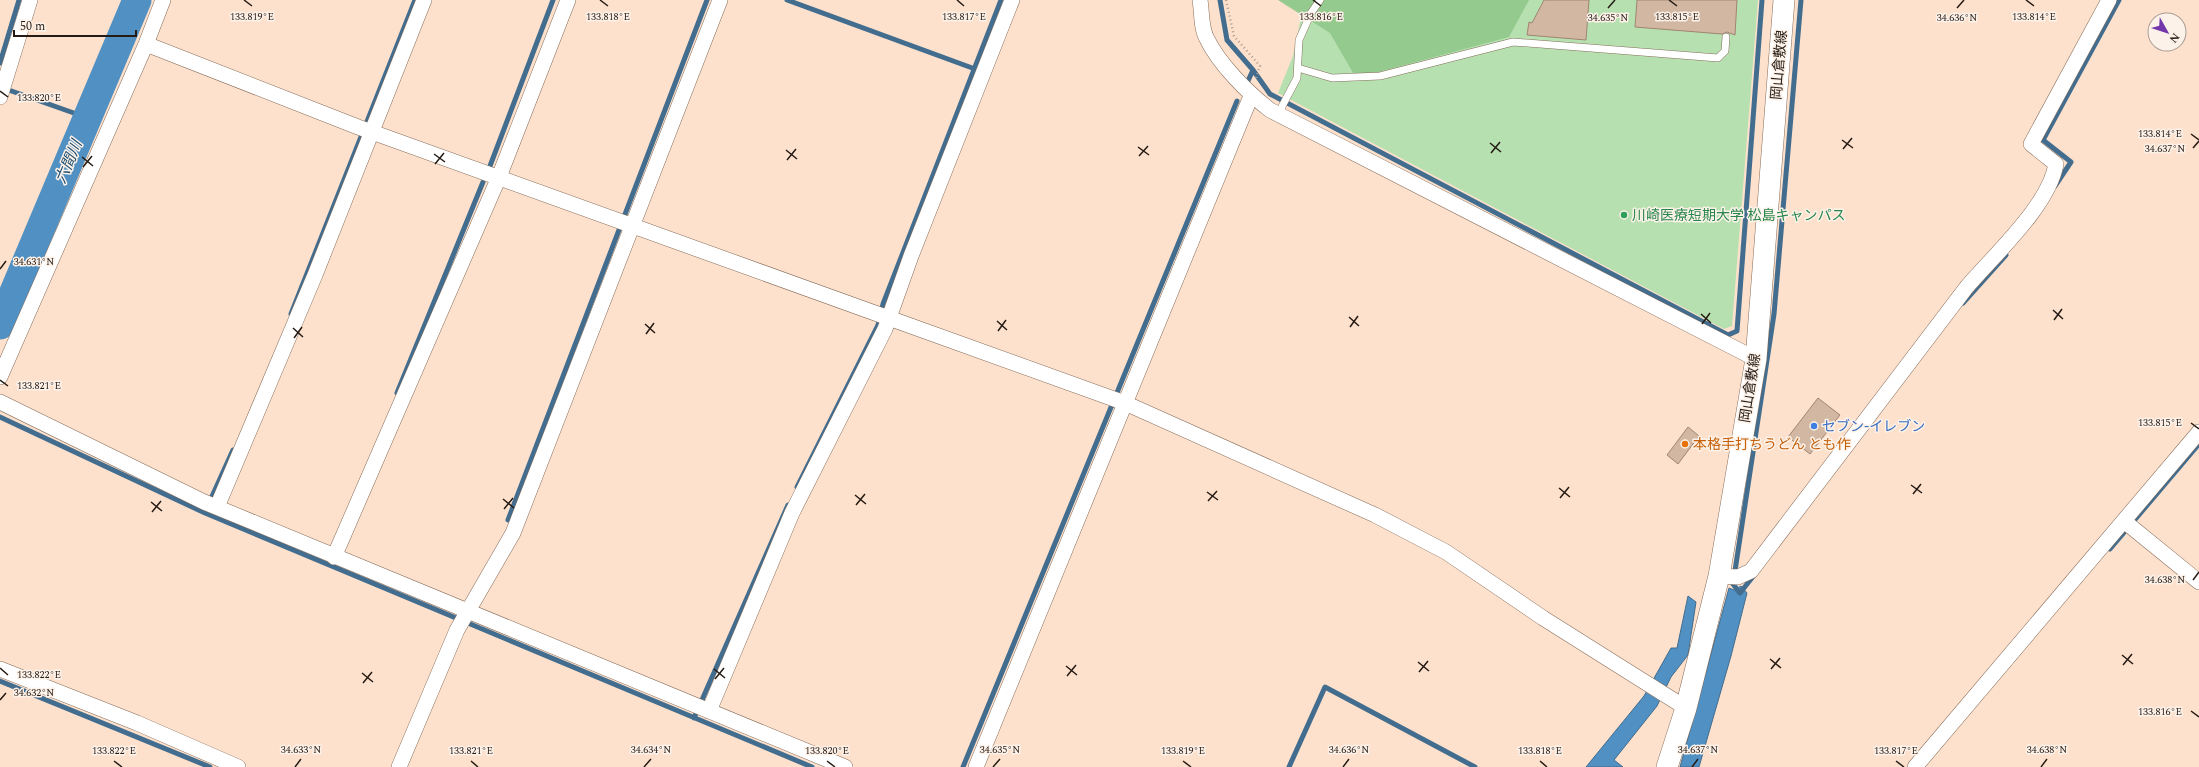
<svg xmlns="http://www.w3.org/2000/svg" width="2199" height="767" viewBox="0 0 2199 767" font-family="Spectral,'Noto Sans JP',serif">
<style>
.green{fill:#b6e0b0}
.forest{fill:#94ca8e}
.water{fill:#5090c2;stroke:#436d8e}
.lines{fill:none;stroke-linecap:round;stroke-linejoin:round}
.stream{stroke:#436d8e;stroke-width:5}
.river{stroke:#5090c2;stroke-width:29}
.building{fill:#d2b7a2;stroke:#9f8572}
.service-casing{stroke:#866d5b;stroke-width:8}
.minor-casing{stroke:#866d5b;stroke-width:16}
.secondary-casing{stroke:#866d5b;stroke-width:22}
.path{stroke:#b09a8a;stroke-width:2.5;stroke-dasharray:1 3;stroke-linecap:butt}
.service{stroke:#fff;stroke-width:7}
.minor{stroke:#fff;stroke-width:15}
.secondary{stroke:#fff;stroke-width:21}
.ticks{fill:none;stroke:#251b14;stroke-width:1.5}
.leisure-dot{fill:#2e9e5b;stroke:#fdf2e9;stroke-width:1.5}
.shop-dot{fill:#3f7fe0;stroke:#fdf2e9;stroke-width:1.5}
.food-dot{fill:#e8710a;stroke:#fdf2e9;stroke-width:1.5}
.labels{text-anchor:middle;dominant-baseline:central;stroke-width:3;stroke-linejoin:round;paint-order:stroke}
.street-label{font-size:14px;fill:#251b14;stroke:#fdf2e9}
.leisure-label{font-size:14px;fill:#27864d;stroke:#fdf2e9;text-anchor:start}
.shop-label{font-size:14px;fill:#366cbe;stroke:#fdf2e9;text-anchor:start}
.food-label{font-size:14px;fill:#c56008;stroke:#fdf2e9;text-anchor:start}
.water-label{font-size:15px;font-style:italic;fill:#1c4c6f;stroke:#fdf2e9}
.ticks-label{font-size:10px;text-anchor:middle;fill:#251b14;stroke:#fdf2e9;stroke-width:3;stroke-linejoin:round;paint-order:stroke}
</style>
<rect width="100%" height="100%" fill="#fde1cc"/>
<path class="green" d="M 1309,0 L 1758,0 L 1732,326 L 1724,329 L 1278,93 L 1293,56 L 1301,17 Z"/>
<path class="forest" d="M 1278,0 L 1529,0 L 1509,37 L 1356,78 L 1330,33 Z"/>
<path class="water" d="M 1741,586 L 1747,593 L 1731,656 L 1699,767 L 1680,767 L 1729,588 L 1734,590 Z
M 1688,596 L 1696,602 L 1688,655 L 1671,677 L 1657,706 L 1614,760 L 1623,767 L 1586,767 L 1644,696 L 1671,648 L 1677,648 Z"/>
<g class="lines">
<path class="stream" d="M 787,0 L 975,69
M 1220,0 L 1227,40 L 1253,70 L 1270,94 L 1728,335 L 1737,331 L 1762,0
M 0,63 L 19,0
M 1247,83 L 1253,70
M 3,88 L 88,118
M 490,166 L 553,0
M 2055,186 L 2071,162 L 2043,140 L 2119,0
M 1963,303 L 2006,255
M 291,314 L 415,0
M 397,393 L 483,182
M 0,417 L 205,513 L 812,767
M 797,487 L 878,325 L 883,304 L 1001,0
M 209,503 L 233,450
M 508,520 L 707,0
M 2110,549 L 2199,444
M 1739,592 L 1733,584 L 1774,314 L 1801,0
M 1740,593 L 1755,574
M 0,681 L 210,767
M 694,718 L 788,505
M 963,767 L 1237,101
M 1289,767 L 1325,687 L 1475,767"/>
<path class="river" d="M 0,325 L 137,0"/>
</g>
<path class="building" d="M 1544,0 L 1589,0 L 1586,40 L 1527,35 L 1529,22 L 1532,23 Z
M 1637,0 L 1737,0 L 1735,35 L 1727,32 L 1722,34 L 1635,27 Z
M 1818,398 L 1840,415 L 1810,454 L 1788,437 Z
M 1688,427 L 1699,436 L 1678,464 L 1667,455 Z"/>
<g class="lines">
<defs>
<path id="service" d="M 1298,68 L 1332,78 L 1380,76 L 1513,42 L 1718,58 L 1725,51 L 1726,37
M 1278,114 L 1297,78 L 1299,40 L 1311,13 L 1320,0"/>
<path id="minor" d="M 1200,0 C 1202,12 1201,29 1207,39 C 1219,64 1248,93 1270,110 L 1756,359
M 146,44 L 358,127 L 1125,403 L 1375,515 L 1446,552 L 1543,618 L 1686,708
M 0,97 L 30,0
M 0,377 L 146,44 L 163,0
M 0,402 L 204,502 L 845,767
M 217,507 L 315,275 L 424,0
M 2124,521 L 2199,582
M 334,557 L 499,177 L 568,0
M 1719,576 L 1738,577 L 1751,571 L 1966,288 C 1994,255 2049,206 2056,164 L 2031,144 L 2109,0
M 0,669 L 137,723 L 238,767
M 709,711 L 792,513 L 885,329 L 911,256 L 1012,0
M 399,767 L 457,630 L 513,533 L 720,0
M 976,767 L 1251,96
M 1915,767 L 2199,432"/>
<path id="secondary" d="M 1667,767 L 1686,708 L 1719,576 L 1756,359 L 1784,0"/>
</defs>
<use href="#service" class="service-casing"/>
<use href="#minor" class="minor-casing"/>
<use href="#secondary" class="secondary-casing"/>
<path class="path" d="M 1226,0 L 1234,36 L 1260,66 L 1256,78"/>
<use href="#service" class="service"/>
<use href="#minor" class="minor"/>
<use href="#secondary" class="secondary"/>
</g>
<path class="ticks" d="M 244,0 L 252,6M 600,0 L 608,6M 957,0 L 964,6M 1313,0 L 1321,6M 1669,0 L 1677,6M 2026,0 L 2034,6M 1608,8 L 1615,0M 1957,8 L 1964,0M 0,91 L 8,97M 2191,134 L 2199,140M 1842,140 L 1853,148M 1490,143 L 1501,152M 1138,147 L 1149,155M 2193,148 L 2199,141M 1843,149 L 1852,138M 786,150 L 797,159M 1491,153 L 1500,142M 434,154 L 445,162M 1139,156 L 1148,146M 82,157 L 93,166M 787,160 L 796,149M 435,164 L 444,153M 83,167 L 92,156M 0,269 L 6,261M 2053,310 L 2063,319M 1701,314 L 1711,323M 1349,317 L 1359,326M 2054,320 L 2062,309M 997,321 L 1007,330M 645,324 L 655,333M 1702,324 L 1710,313M 1350,327 L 1358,316M 293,328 L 303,337M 998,331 L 1006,320M 646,334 L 654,323M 294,338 L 302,327M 0,380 L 8,386M 2191,423 L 2199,429M 1911,485 L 1922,493M 1559,488 L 1570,497M 1207,492 L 1218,500M 1913,494 L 1921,484M 855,495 L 866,504M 1560,498 L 1569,487M 503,499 L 514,508M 1208,501 L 1217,491M 151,502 L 162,511M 856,505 L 865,494M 504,509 L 513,498M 152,512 L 161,501M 2193,580 L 2199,572M 2122,655 L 2133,664M 1770,659 L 1781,668M 1418,662 L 1429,671M 2123,665 L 2132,654M 1066,666 L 1077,675M 0,668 L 8,675M 714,669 L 725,678M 1771,669 L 1780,658M 1419,672 L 1428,661M 362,673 L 373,682M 1067,676 L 1076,665M 715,679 L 724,668M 363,683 L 372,672M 0,700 L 6,693M 2191,711 L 2199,717M 114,761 L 122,767M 471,761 L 478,767M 827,761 L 835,767M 1183,761 L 1191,767M 1540,761 L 1547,767M 1896,761 L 1904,767M 295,767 L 301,759M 644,767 L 651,759M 993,767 L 1000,759M 1343,767 L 1349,759M 1692,767 L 1698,759M 2041,767 L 2047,759"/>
<circle class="leisure-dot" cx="1624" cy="215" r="4"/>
<circle class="shop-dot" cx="1814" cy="426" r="4"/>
<circle class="food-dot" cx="1685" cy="444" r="4"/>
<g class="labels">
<g class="street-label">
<text transform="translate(1779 65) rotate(-85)">岡山倉敷線</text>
<text transform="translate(1750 388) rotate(-81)">岡山倉敷線</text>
</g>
<g class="leisure-label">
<text x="1632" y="215">川崎医療短期大学 松島キャンパス</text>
</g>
<g class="shop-label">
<text x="1822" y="426">セブン-イレブン</text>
</g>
<g class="food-label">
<text x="1693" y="444">本格手打ちうどん とも作</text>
</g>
<g class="water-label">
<text transform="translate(69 162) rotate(-67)">六間川</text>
</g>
</g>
<g class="ticks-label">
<text x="608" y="20">133.818°E</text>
<text x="1321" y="20">133.816°E</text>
<text x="1677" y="20">133.815°E</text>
<text x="2034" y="20">133.814°E</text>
<text x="252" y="20">133.819°E</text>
<text x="964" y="20">133.817°E</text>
<text x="1608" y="21">34.635°N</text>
<text x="1957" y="21">34.636°N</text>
<text x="39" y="101">133.820°E</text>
<text x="2160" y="137">133.814°E</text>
<text x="2165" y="152">34.637°N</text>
<text x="34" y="265">34.631°N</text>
<text x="39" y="389">133.821°E</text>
<text x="2160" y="426">133.815°E</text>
<text x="2165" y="583">34.638°N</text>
<text x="39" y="678">133.822°E</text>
<text x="34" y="696">34.632°N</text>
<text x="2160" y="715">133.816°E</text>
<text x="301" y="753">34.633°N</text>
<text x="651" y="753">34.634°N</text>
<text x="1000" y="753">34.635°N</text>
<text x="1349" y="753">34.636°N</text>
<text x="1698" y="753">34.637°N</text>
<text x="2047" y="753">34.638°N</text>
<text x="114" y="754">133.822°E</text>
<text x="471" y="754">133.821°E</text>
<text x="827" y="754">133.820°E</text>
<text x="1183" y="754">133.819°E</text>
<text x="1540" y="754">133.818°E</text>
<text x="1896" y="754">133.817°E</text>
</g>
<g transform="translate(2167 32) rotate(129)"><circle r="19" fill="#fdf2e9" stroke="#a79c94"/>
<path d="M0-3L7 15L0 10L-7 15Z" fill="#7436ab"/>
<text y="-6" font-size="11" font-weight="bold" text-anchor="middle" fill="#251b14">N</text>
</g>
<path d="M14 30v6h122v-6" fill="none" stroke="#251b14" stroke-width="2"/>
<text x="20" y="30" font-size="12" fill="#251b14" stroke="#fdf2e9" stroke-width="3" paint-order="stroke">50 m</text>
</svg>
